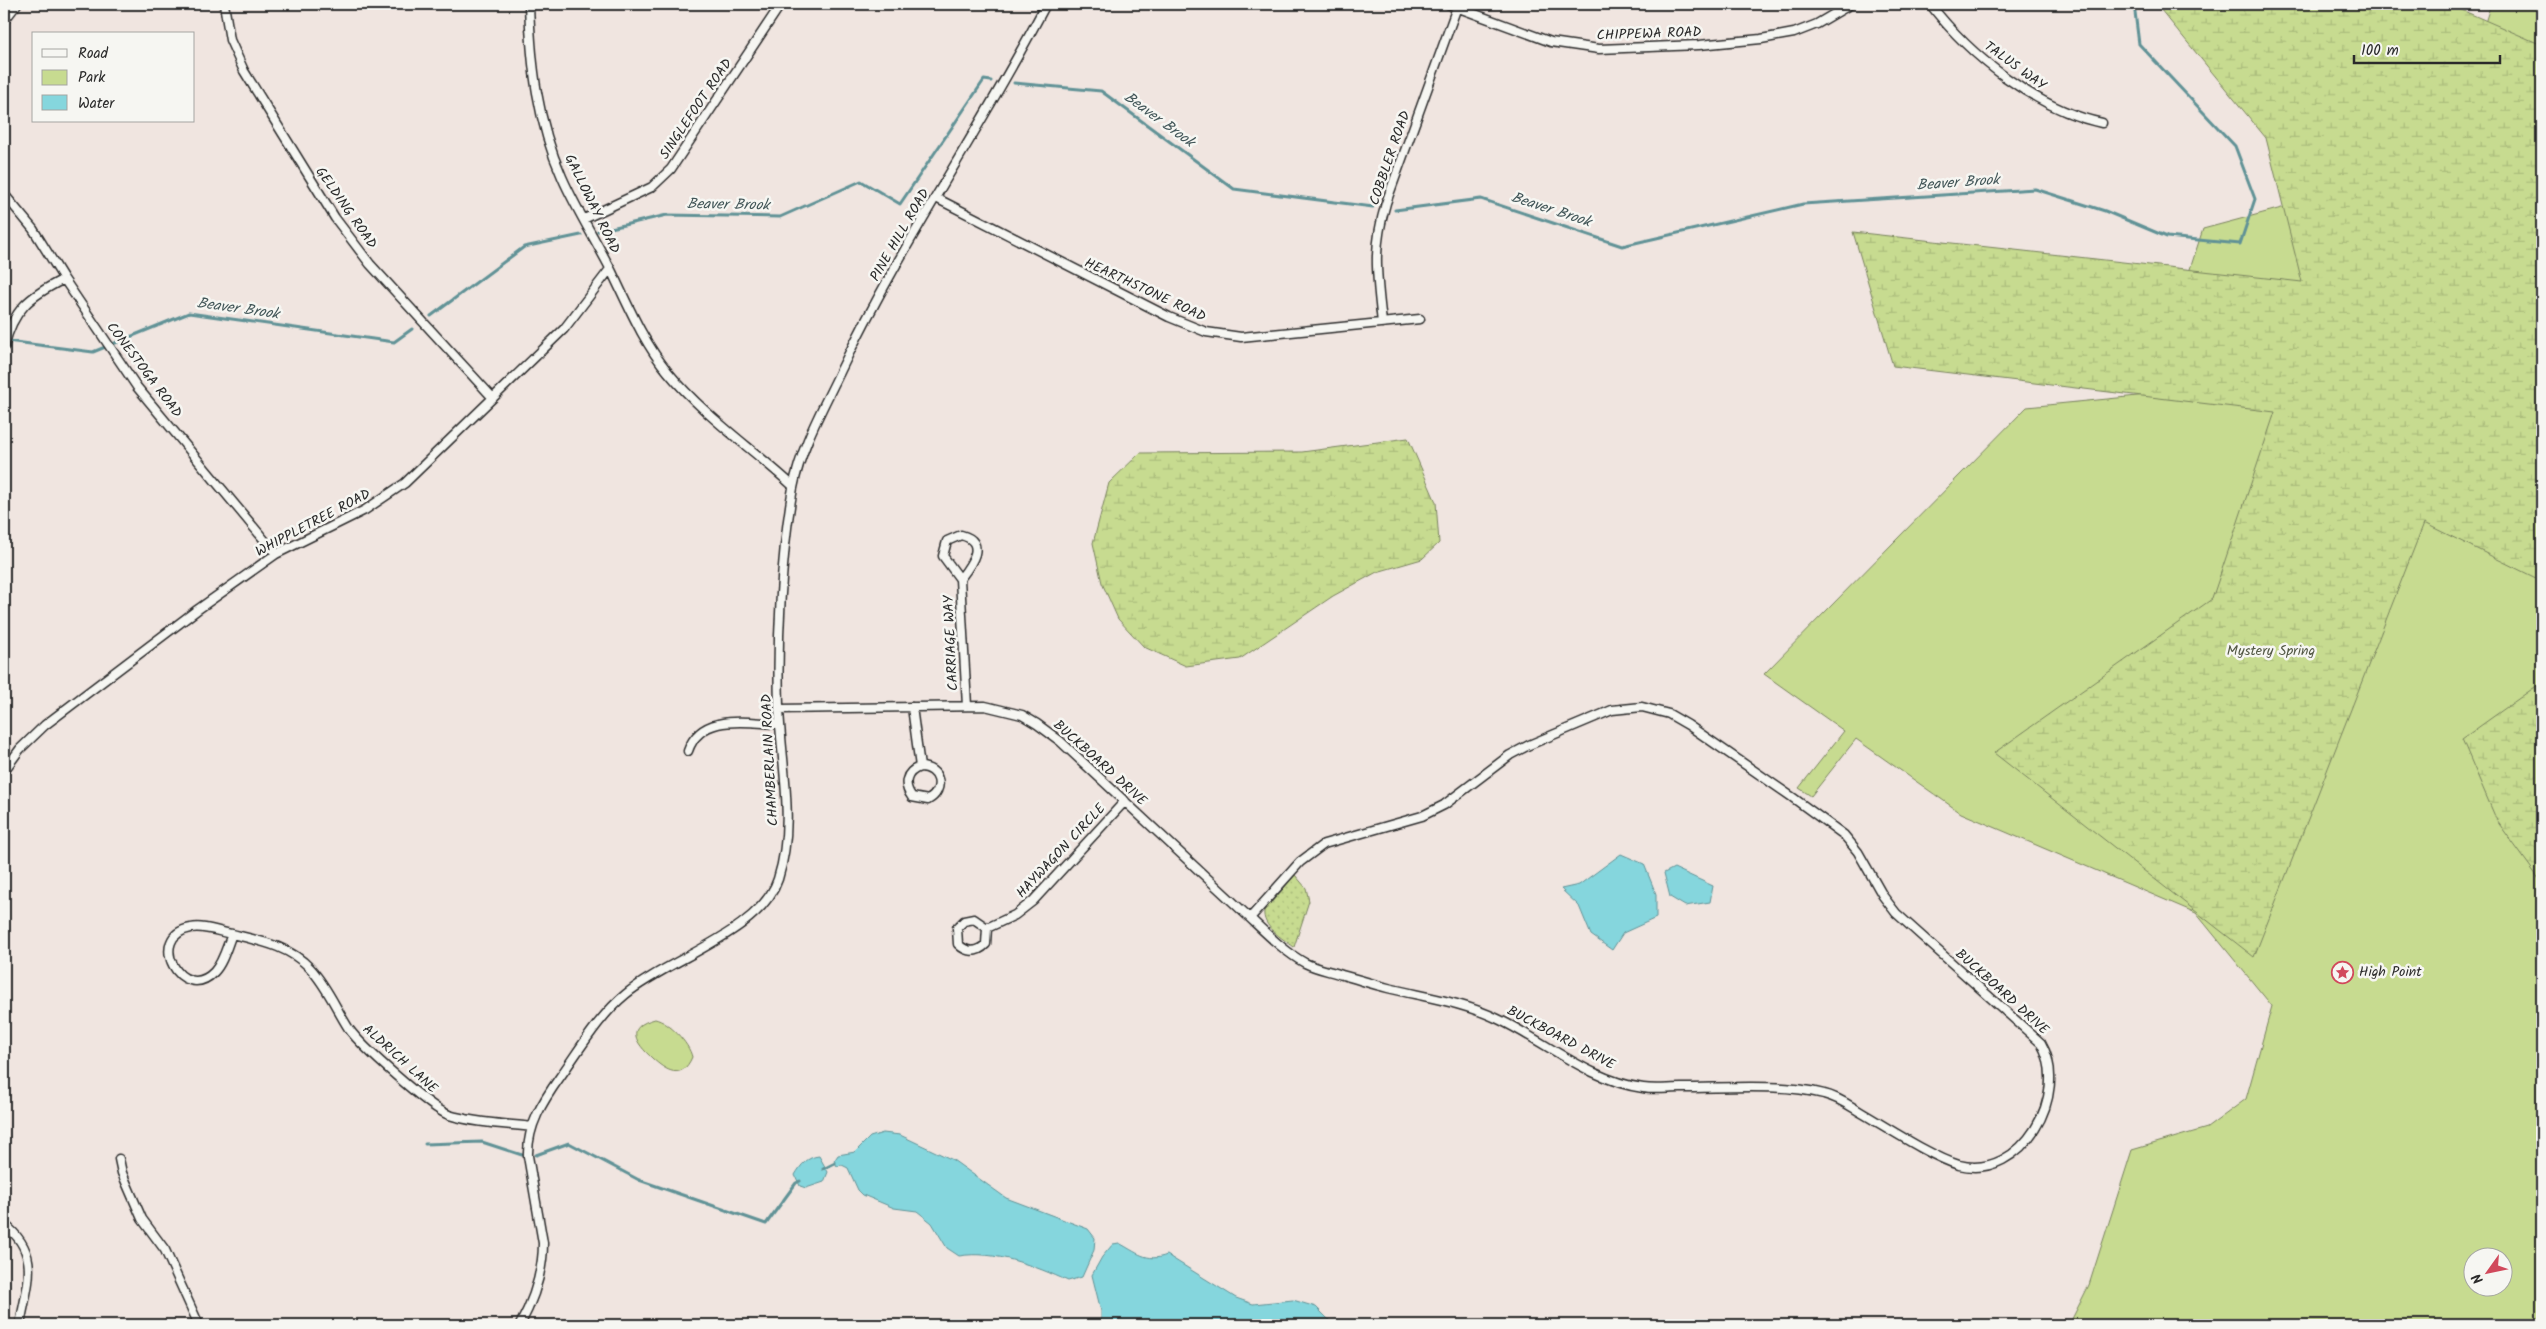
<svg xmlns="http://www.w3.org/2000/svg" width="2546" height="1329" viewBox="0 0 2546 1329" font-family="Kalam,sans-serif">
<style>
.green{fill:#c7db90;stroke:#79835e;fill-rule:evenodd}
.wetland{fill:url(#wetland-marsh);stroke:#79835e}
.garden{fill:url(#garden-dots);stroke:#79835e}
.water{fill:#85d6dd;stroke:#619296}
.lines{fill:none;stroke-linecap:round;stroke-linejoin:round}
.stream{stroke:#619296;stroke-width:3}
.minor-casing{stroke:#2b2b2b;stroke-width:11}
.minor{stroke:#f6f6f2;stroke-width:8}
.labels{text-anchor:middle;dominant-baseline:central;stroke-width:5;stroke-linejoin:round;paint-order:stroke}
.street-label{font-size:14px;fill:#2b2b2b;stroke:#f6f6f2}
.park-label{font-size:14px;fill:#525744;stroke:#f6f6f2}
.poi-label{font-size:14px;fill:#2b2b2b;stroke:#f6f6f2;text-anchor:start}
.water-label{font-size:15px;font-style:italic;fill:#425658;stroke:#f6f6f2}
</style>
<defs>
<pattern id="wetland-marsh" width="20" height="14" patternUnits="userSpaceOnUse" patternTransform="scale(1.25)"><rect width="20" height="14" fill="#c7db90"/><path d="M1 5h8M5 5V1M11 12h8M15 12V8" fill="none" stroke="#abbc7c"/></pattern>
<pattern id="garden-dots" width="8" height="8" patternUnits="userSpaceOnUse" patternTransform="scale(1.25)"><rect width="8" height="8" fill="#c7db90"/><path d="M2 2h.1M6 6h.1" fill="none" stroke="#abbc7c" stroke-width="1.8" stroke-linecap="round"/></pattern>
</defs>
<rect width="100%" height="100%" fill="#f0e5e0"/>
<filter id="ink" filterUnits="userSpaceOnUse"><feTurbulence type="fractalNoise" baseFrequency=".02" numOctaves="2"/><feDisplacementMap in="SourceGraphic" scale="10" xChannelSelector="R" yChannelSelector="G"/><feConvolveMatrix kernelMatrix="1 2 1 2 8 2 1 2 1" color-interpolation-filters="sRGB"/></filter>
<g filter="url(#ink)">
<path class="green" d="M 2491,4 L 2542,4 L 2542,1325 L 2069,1325 L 2089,1285 L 2132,1150 L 2207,1128 L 2246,1099 L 2272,1006 L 2196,913 L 1961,813 L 1856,739 L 1811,796 L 1799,788 L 1844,731 L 1764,674 L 2027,407 L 2198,390 L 2180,300 L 2203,229 L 2439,166 ZM 2474,1256 L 2504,1256 L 2504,1286 L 2474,1286 Z
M 655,1019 C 669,1022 689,1043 692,1057 C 682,1081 666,1071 652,1058 C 636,1043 624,1027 655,1019 Z"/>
<path class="wetland" d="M 2156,4 L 2448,4 L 2542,45 L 2542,581 L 2424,523 L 2254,957 L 1994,753 L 2212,599 L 2275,412 L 1893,366 L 1853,232 L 2302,282 L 2266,138 Z
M 1408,438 L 1436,502 L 1439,543 L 1422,559 L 1377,572 L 1333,596 L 1240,659 L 1186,666 L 1144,647 L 1118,619 L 1102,583 L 1093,543 L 1109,483 L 1140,453 L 1302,452 Z
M 2542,682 L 2542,883 L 2497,821 L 2462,739 Z"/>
<path class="garden" d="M 1295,875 L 1306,888 L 1309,901 L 1294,947 C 1282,938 1262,927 1264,911 Z"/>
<path class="water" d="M 1621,854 L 1644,864 L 1656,894 L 1656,918 L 1623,933 L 1612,950 L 1591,935 L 1579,906 L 1561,889 L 1579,885 Z
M 1674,868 L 1713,886 L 1710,902 L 1685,906 L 1670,897 L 1664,873 Z
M 883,1133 L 900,1135 L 953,1160 L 1006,1198 L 1088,1229 L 1095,1238 L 1094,1250 L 1082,1277 L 1068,1281 C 1035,1266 995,1250 959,1256 L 947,1248 L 932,1223 L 917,1211 L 894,1208 L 863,1195 L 858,1190 L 848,1168 L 842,1165 L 837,1166 L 834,1161 L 838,1155 L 855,1152 L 870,1137 Z
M 819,1156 L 828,1172 L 824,1182 L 806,1188 L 800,1186 L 795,1175 C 801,1165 807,1157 819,1156 Z
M 1119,1243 C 1136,1252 1147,1263 1167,1255 L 1236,1298 L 1253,1304 L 1293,1300 L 1316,1307 L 1334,1325 L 1101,1325 L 1101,1311 L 1092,1275 L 1102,1257 L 1113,1244 Z"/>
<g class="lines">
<path class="stream" d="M 1014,83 L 1101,91 L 1234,189 L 1373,207
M 1395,210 L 1481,199 L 1622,246 L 1803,204 L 2035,189 L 2105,211 L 2167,237 L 2240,244 L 2255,199 L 2235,146 L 2139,44 L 2134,4
M 598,231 L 667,215 L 780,217 L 861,181 L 900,204 L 984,80 L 991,81
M 431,316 L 524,247 L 581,235
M 7,341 L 93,352 L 189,313 L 394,342 L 412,329
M 425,1144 L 482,1142 L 522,1155
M 536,1155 L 569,1143 L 639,1180 L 766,1224 L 796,1183 L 800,1181
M 823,1169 L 835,1163"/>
<defs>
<path id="minor" d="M 224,4 L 230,40 L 244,71 L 335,218 L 370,264 L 493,398
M 529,4 C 531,64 537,121 562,177 C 576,209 595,239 611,270 C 628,305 643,342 668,372 C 704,416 752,448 793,486
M 1448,4 L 1551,42 L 1599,49 L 1699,45 L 1761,39 L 1794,33 L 1817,24 L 1851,4
M 1930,4 C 1970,56 2036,109 2102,123
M 4,21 L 17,4
M 4,194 L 33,229 L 64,279 L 137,387 L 276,554
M 936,198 L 1169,317 L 1206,332 L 1241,337 L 1420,319
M 584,219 L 652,187 L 671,169 L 781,4
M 1382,323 C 1377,275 1372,250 1386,203 L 1457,7
M 4,347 C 13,309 30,296 64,279
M 960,579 C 970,566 989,542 961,535 L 947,541 L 943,556 L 960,579 L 967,706
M 912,707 L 920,767 C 905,772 903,785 912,797 L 928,800 C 946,790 940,767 920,767
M 779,709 L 985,706 L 1022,715 L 1037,724 L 1060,741 L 1250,918 L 1300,862 L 1324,844 L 1422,816 L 1444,805 L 1510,755 L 1529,745 L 1612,710 L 1642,707 L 1669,714 L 1688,725 L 1792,797 L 1844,835 L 1858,852 L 1883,896 L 1896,913 L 2041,1043 C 2071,1094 2022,1181 1959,1165 C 1932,1157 1888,1128 1862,1113 C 1850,1106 1838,1097 1824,1094 C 1781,1083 1726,1088 1681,1088 C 1669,1088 1655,1090 1643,1088 C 1590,1081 1545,1041 1498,1019 C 1463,1002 1424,997 1388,988 C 1372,984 1357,979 1342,975 C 1330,971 1317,969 1305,963 C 1285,952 1267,934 1250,918
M 688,751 C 701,712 747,723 780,724
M 4,771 L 20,749 L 45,725 L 197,610 L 276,554 L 365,510 L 405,483 L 564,329 L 610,269
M 987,928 L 986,944 C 977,953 967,953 958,944 L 957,928 L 964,921 L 974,919 L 987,928 L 1015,915 L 1033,901 L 1125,801
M 232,934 C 227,946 223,963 214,972 C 182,1005 145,936 191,928 C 203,925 220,932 232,934 C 261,941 289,946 310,968 C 327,986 336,1009 349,1029 C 361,1046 430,1108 449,1115 C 475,1123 505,1124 532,1127
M 119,1159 L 122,1173 L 142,1219 L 165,1250 L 199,1325
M 4,1224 C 42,1254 27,1283 20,1325
M 520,1325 C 534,1299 543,1273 543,1243 L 528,1156 C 527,1126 543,1101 560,1077 C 580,1049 599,1016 626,994 C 668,959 761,932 778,879 C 796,822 781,765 779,707 C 777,639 781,555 793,488 C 801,446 823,408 841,370 C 901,244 982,128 1046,4"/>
</defs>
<use href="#minor" class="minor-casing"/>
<use href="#minor" class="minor"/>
</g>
</g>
<defs>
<symbol id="sight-ring" viewBox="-11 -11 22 22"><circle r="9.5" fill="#f6f6f2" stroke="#d1495b" stroke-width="1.5"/><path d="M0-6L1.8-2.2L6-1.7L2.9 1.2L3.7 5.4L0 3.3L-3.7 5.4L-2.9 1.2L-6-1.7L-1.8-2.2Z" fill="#d1495b"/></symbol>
</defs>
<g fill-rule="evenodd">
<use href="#sight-ring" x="2330" y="960" width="25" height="25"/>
</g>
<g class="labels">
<g class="street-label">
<text transform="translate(1649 34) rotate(-2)">CHIPPEWA ROAD</text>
<text transform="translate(2015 66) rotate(36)">TALUS WAY</text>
<text transform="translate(696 109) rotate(-56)">SINGLEFOOT ROAD</text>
<text transform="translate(1390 158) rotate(-71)">COBBLER ROAD</text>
<text transform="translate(592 204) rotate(64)">GALLOWAY ROAD</text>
<text transform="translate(346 208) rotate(55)">GELDING ROAD</text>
<text transform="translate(900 235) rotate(-60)">PINE HILL ROAD</text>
<text transform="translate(1145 290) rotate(25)">HEARTHSTONE ROAD</text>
<text transform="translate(144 370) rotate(53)">CONESTOGA ROAD</text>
<text transform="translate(313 523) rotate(-28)">WHIPPLETREE ROAD</text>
<text transform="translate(951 643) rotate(-93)">CARRIAGE WAY</text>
<text transform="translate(770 760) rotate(-93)">CHAMBERLAIN ROAD</text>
<text transform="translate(1100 763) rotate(42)">BUCKBOARD DRIVE</text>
<text transform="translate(1061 851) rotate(-47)">HAYWAGON CIRCLE</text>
<text transform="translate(2002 992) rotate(42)">BUCKBOARD DRIVE</text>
<text transform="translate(1561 1038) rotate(28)">BUCKBOARD DRIVE</text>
<text transform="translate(400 1059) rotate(42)">ALDRICH LANE</text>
</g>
<g class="park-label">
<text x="2271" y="651">Mystery Spring</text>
</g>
<g class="poi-label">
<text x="2359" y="972">High Point</text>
</g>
<g class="water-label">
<text transform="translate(1159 120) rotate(36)">Beaver Brook</text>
<text transform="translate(1958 183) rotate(-4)">Beaver Brook</text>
<text transform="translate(728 205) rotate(1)">Beaver Brook</text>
<text transform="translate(1551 210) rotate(18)">Beaver Brook</text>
<text transform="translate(238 309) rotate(8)">Beaver Brook</text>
</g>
</g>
<rect width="2546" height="1329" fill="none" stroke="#f6f6f2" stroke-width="20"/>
<rect x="10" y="10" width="2526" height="1309" fill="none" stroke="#2b2b2b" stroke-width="2" filter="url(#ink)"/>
<rect x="32" y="32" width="162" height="90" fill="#f6f6f2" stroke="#a5a5a2"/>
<rect x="42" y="49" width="25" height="8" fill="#f6f6f2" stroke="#a5a5a2"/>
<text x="78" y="58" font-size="15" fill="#2b2b2b">Road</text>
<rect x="42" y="70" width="25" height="15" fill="#c7db90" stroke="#a5a5a2"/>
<text x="78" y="82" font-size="15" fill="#2b2b2b">Park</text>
<rect x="42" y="95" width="25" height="15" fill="#85d6dd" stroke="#a5a5a2"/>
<text x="78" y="108" font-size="15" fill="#2b2b2b">Water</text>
<g transform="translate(2488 1272) rotate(237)"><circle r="24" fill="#f6f6f2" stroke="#a5a5a2"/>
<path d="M0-4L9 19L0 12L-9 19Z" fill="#d1495b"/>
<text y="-8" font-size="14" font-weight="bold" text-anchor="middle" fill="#2b2b2b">N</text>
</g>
<path d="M2354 55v8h146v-8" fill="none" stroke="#2b2b2b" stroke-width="2.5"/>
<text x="2361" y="55" font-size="15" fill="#2b2b2b" stroke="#f6f6f2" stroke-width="4" paint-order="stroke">100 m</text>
</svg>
